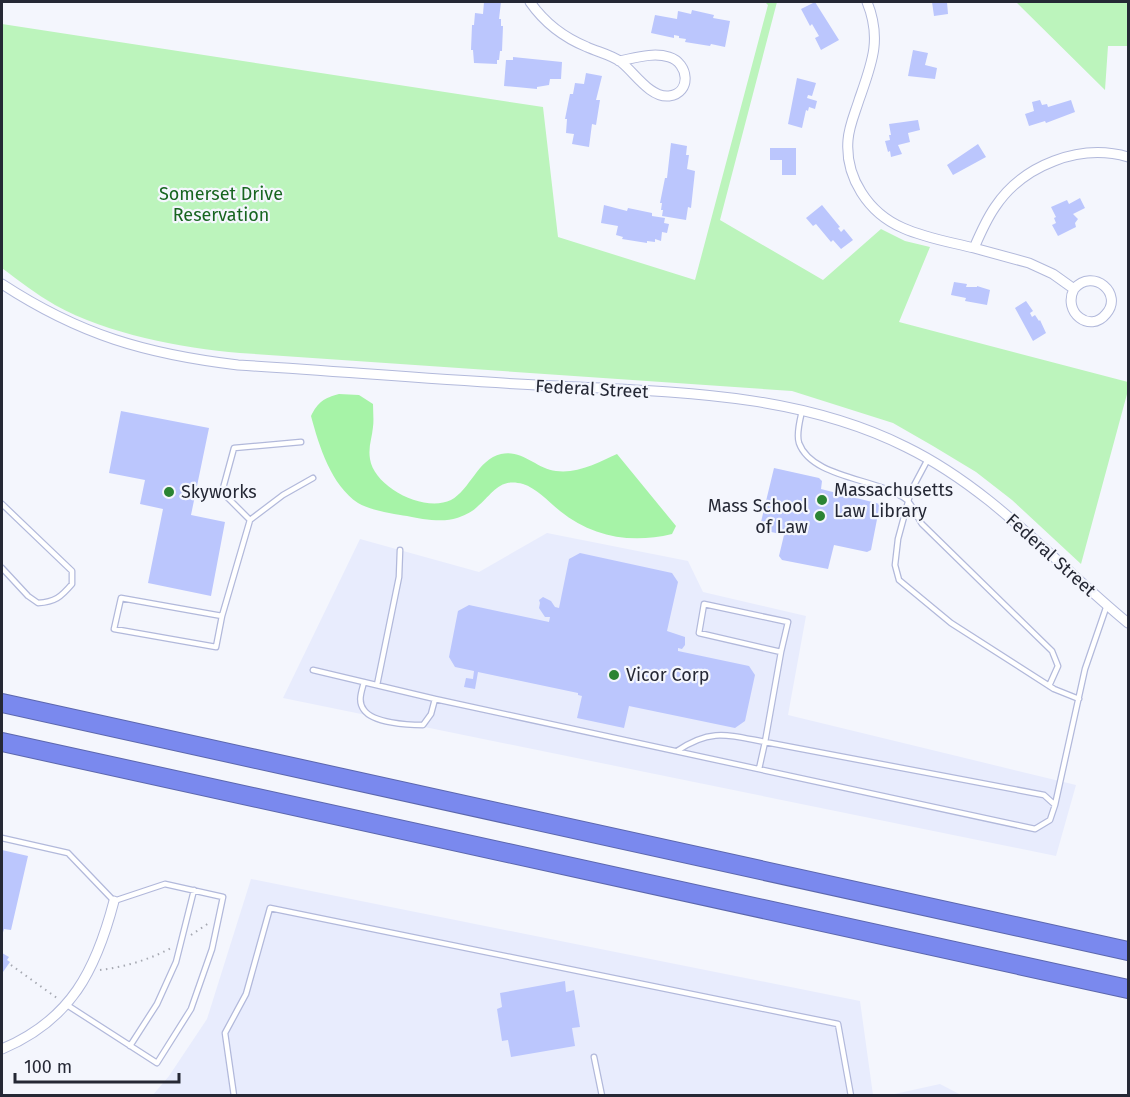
<svg xmlns="http://www.w3.org/2000/svg" width="1130" height="1097" viewBox="0 0 1130 1097" font-family="'Fira Sans',sans-serif">
<style>
.built{fill:#e8ecfd}
.green{fill:#bcf4bc}
.water{fill:#a6f3a7}
.building{fill:#bbc6fd}
.lines{fill:none;stroke-linecap:round;stroke-linejoin:round}
.lane-casing{stroke:#b2b9db;stroke-width:7}
.street-casing{stroke:#b2b9db;stroke-width:11}
.highway-casing{stroke:#5c67ad;stroke-width:20}
.path{stroke:#a6a9b2;stroke-width:2;stroke-dasharray:1.5 4.5;stroke-linecap:butt}
.lane{stroke:#fff;stroke-width:4.5}
.street{stroke:#fff;stroke-width:9}
.highway{stroke:#7a89ee;stroke-width:18}
.poi-dot{fill:#2b8433;stroke:#f4f6fd;stroke-width:2}
.labels{text-anchor:middle;dominant-baseline:central;stroke-width:4.5;stroke-linejoin:round;paint-order:stroke}
.park-label{font-size:18px;fill:#176520;stroke:#f4f6fd}
.street-label{font-size:18px;fill:#252835;stroke:#f4f6fd}
.poi-label{font-size:18px;fill:#252835;stroke:#f4f6fd;text-anchor:start}
</style>
<rect width="100%" height="100%" fill="#f4f6fd"/>
<path class="built" d="M 547,533 L 688,561 L 703,592 L 806,616 L 788,715 L 1076,785 L 1056,856 L 283,698 L 360,539 L 479,572 Z
M 251,879 L 860,1001 L 873,1095 L 152,1096 L 169,1076 L 207,1019 Z
M 940,1084 L 961,1095 L 890,1095 Z"/>
<path class="green" d="M 765,2 L 777,2 L 720,220 L 823,280 L 881,229 L 905,241 L 930,247 L 899,322 L 1128,382 L 1128,394 L 1127,394 L 1081,564 L 1012,500 L 976,472 L 933,446 L 893,423 L 792,391 L 240,353 C 181,348 107,334 55,305 C 36,294 19,281 2,268 L 2,24 L 543,107 L 558,237 L 695,280 L 768,5 Z
M 1016,2 L 1128,2 L 1128,46 L 1108,46 L 1105,90 Z"/>
<path class="water" d="M 339,394 L 359,395 L 373,404 C 373,412 374,420 373,427 C 372,438 368,447 370,459 C 374,487 424,513 451,500 C 470,490 478,459 501,454 C 522,449 537,469 556,471 C 578,474 599,462 617,454 L 676,526 L 672,534 C 631,544 592,537 560,511 C 549,502 536,488 523,484 C 499,477 492,495 477,507 C 472,512 463,516 457,518 C 443,523 421,519 407,516 C 394,514 369,510 358,503 C 331,485 319,446 311,416 C 318,402 324,398 339,394 Z"/>
<path class="building" d="M 484,2 L 501,2 L 499,19 L 501,19 L 501,26 L 503,26 L 502,51 L 500,51 L 499,60 L 497,60 L 497,64 L 474,63 L 473,50 L 471,50 L 472,25 L 474,25 L 475,13 L 483,14 Z
M 815,2 L 839,40 L 821,50 L 815,38 L 819,36 L 812,24 L 810,26 L 801,9 Z
M 932,2 L 947,2 L 948,14 L 934,16 Z
M 692,10 L 714,15 L 713,18 L 730,21 L 725,47 L 711,44 L 710,46 L 685,42 L 686,39 L 679,38 L 679,36 L 674,35 L 674,38 L 651,33 L 655,15 L 677,19 L 678,11 L 691,14 Z
M 913,50 L 928,53 L 925,65 L 937,68 L 935,79 L 908,76 Z
M 513,57 L 562,62 L 561,79 L 550,79 L 549,85 L 537,87 L 537,89 L 504,86 L 506,60 L 513,60 Z
M 586,73 L 602,76 L 596,100 L 600,100 L 596,125 L 592,124 L 589,147 L 572,144 L 574,134 L 566,133 L 567,119 L 565,119 L 570,94 L 573,94 L 575,83 L 584,84 Z
M 797,78 L 816,83 L 812,96 L 808,95 L 807,98 L 817,101 L 815,109 L 809,107 L 808,111 L 806,110 L 802,128 L 788,124 Z
M 1040,100 L 1042,105 L 1047,104 L 1048,107 L 1071,100 L 1075,112 L 1046,123 L 1045,121 L 1029,126 L 1025,114 L 1034,111 L 1032,102 Z
M 918,120 L 920,130 L 908,133 L 910,142 L 898,145 L 902,154 L 891,157 L 890,151 L 888,152 L 885,141 L 890,140 L 889,135 L 891,135 L 889,124 Z
M 671,143 L 687,146 L 686,155 L 689,155 L 687,169 L 695,171 L 691,208 L 688,207 L 686,220 L 662,216 L 663,210 L 661,210 L 662,203 L 660,203 L 665,178 L 667,178 Z
M 978,144 L 986,157 L 953,175 L 947,165 Z
M 770,148 L 796,148 L 796,175 L 782,175 L 782,160 L 770,160 Z
M 1080,198 L 1085,208 L 1073,214 L 1078,219 L 1075,223 L 1076,227 L 1058,236 L 1052,225 L 1056,223 L 1054,218 L 1056,217 L 1051,207 L 1067,200 L 1069,204 Z
M 604,205 L 627,211 L 628,208 L 652,213 L 652,216 L 665,218 L 664,223 L 669,224 L 667,233 L 662,232 L 661,241 L 655,239 L 655,242 L 647,241 L 647,243 L 622,239 L 623,237 L 616,235 L 618,226 L 601,223 Z
M 822,205 L 840,227 L 838,228 L 841,232 L 844,229 L 853,240 L 841,249 L 833,240 L 831,242 L 816,224 L 813,226 L 806,218 Z
M 954,282 L 967,284 L 966,287 L 977,287 L 977,286 L 990,290 L 987,305 L 965,301 L 966,298 L 951,295 Z
M 1026,301 L 1033,311 L 1030,313 L 1032,317 L 1035,315 L 1039,321 L 1040,320 L 1046,333 L 1033,341 L 1015,308 Z
M 121,411 L 209,428 L 191,515 L 225,522 L 211,596 L 148,583 L 163,509 L 140,504 L 145,480 L 109,473 Z
M 774,468 L 819,478 L 822,481 L 821,489 L 880,504 L 871,550 L 867,552 L 834,545 L 828,569 L 782,560 L 779,556 L 784,535 L 763,530 L 760,526 Z
M 580,553 L 672,573 L 678,582 L 667,631 L 685,637 L 685,645 L 682,649 L 678,648 L 678,651 L 749,666 L 755,675 L 745,721 L 735,728 L 629,706 L 624,728 L 577,718 L 582,696 L 578,695 L 578,693 L 478,672 L 475,689 L 464,687 L 466,678 L 473,679 L 474,671 L 455,667 L 449,657 L 458,611 L 469,605 L 549,622 L 550,617 L 545,617 L 539,608 L 540,603 L 539,600 L 543,597 L 551,601 L 555,607 L 559,608 L 569,559 Z
M 2,850 L 28,856 L 11,930 L 4,929 L 2,936 Z
M 2,953 L 9,957 L 7,960 L 10,962 L 3,972 L 2,970 Z
M 565,981 L 566,992 L 574,990 L 580,1027 L 572,1028 L 575,1046 L 511,1057 L 508,1040 L 502,1041 L 497,1009 L 502,1007 L 500,993 Z"/>
<g class="lines">
<defs>
<path id="lane" d="M 802,411 C 800,420 796,434 799,443 C 812,479 879,478 907,500 C 913,506 917,517 922,524 L 1052,651 L 1058,666 L 1049,686
M 928,459 L 911,491 L 898,539 L 895,565 L 899,580 L 951,623 L 1054,689 L 1079,699
M 2,504 L 72,571 L 72,584 C 61,597 55,602 38,603 L 28,596 L 2,568
M 250,520 L 222,492 L 234,448 L 301,442
M 222,616 L 216,647 L 114,629 L 121,598 L 222,616 L 250,520 L 283,495 L 313,478
M 313,670 L 435,699 L 1035,829 L 1050,820 L 1055,805 L 1044,795 L 765,742 L 781,652 L 699,633 L 704,604 L 788,622 L 781,652
M 364,682 C 362,691 357,701 364,710 C 373,723 408,725 423,725 L 431,714 L 435,699
M 377,685 L 399,577 L 400,550
M 677,751 C 711,728 728,735 765,742 L 759,769
M 1055,805 L 1085,669 L 1107,605
M 2,838 L 68,853 L 114,901 L 165,884 L 223,897 L 212,949 L 191,1009 L 157,1063 L 67,1005
M 130,1046 L 157,1004 L 176,962 L 194,890
M 594,1057 L 602,1096
M 234,1096 L 225,1033 L 246,994 L 270,908 L 838,1024 L 851,1096"/>
<path id="street" d="M 530,2 C 544,22 565,38 587,47 C 598,52 612,55 621,62 C 634,72 650,98 669,96 C 692,93 689,63 669,57 C 653,52 635,58 619,61
M 867,2 C 882,39 872,63 859,100 C 855,113 849,126 848,140 C 845,177 868,213 903,228 C 925,238 950,242 974,248 C 980,234 986,220 995,207 C 1023,165 1080,143 1128,157
M 974,248 L 1029,263 L 1053,274 L 1074,289 C 1062,312 1090,334 1106,314 C 1124,294 1093,267 1074,289
M 2,284 C 80,335 146,354 238,365 C 338,371 437,380 537,385 C 662,392 792,390 906,447 C 992,489 1055,563 1128,623
M 2,1049 C 71,1020 96,970 114,901"/>
<path id="highway" d="M 2,703 L 1128,951
M 2,742 L 1128,989"/>
</defs>
<use href="#lane" class="lane-casing"/>
<use href="#street" class="street-casing"/>
<use href="#highway" class="highway-casing"/>
<path class="path" d="M 191,935 L 209,923
M 11,965 L 57,998
M 100,970 C 124,967 149,960 171,948"/>
<use href="#lane" class="lane"/>
<use href="#street" class="street"/>
<use href="#highway" class="highway"/>
</g>
<g class="poi-dot">
<circle cx="169" cy="492" r="6"/>
<circle cx="822" cy="500" r="6"/>
<circle cx="820" cy="516" r="6"/>
<circle cx="614" cy="675" r="6"/>
</g>
<g class="labels">
<g class="park-label">
<text x="221" y="194">Somerset Drive<tspan x="221" dy="21">Reservation</tspan></text>
</g>
<g class="street-label">
<text transform="translate(592 389) rotate(3)">Federal Street</text>
<text transform="translate(1051 555) rotate(42)">Federal Street</text>
</g>
<g class="poi-label">
<text x="834" y="490">Massachusetts<tspan x="834" dy="21">Law Library</tspan></text>
<text x="181" y="492">Skyworks</text>
<text x="808" y="506" text-anchor="end">Mass School<tspan x="808" dy="21">of Law</tspan></text>
<text x="626" y="675">Vicor Corp</text>
</g>
</g>
<rect width="1130" height="1097" fill="none" stroke="#252835" stroke-width="6"/>
<path d="M15 1073v9h164v-9" fill="none" stroke="#252835" stroke-width="3"/>
<text x="24" y="1073" font-size="18" fill="#252835" stroke="#f4f6fd" stroke-width="4.5" paint-order="stroke">100 m</text>
</svg>
